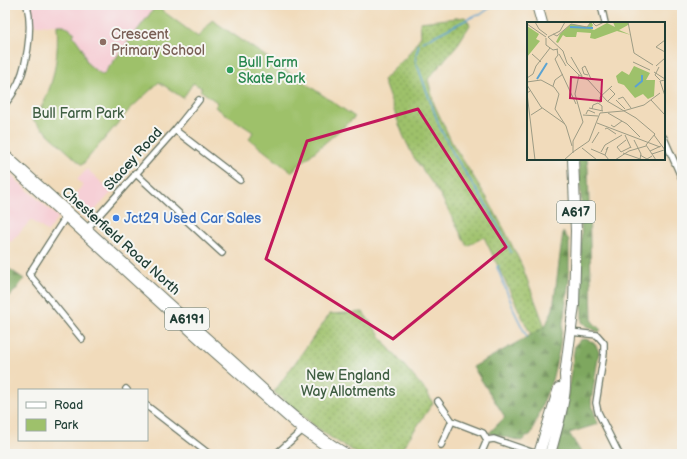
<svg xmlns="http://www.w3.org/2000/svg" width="687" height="459" viewBox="0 0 687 459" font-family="'Balsamiq Sans',sans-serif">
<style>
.built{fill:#f6cfd6}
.grass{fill:url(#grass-dots);stroke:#5e7f50}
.forest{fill:url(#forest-firs);stroke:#4e724a}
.park{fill:#9ec16b;stroke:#5e7f50}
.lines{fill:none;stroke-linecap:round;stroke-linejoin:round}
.stream{stroke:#5ba3d2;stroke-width:1.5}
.street-casing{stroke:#687463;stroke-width:8}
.primary-casing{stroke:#687463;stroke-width:10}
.highway-casing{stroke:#687463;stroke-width:12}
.street{stroke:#fff;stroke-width:5.5}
.primary{stroke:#fff;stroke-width:8}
.highway{stroke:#fff;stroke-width:10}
.marked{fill:none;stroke:#c2185b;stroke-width:3;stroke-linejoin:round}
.education-dot{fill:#8d6e63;stroke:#f6f6f2;stroke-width:1.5}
.leisure-dot{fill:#2e9e5b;stroke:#f6f6f2;stroke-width:1.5}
.shop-dot{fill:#3f7fe0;stroke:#f6f6f2;stroke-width:1.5}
.labels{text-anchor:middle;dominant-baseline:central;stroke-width:4;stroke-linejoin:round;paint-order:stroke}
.shield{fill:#f6f6f2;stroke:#60746d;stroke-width:1}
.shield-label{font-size:13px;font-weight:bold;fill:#1f3d34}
.education-label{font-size:14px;fill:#785e54;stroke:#f6f6f2;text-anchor:start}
.leisure-label{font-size:14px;fill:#27864d;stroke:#f6f6f2;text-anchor:start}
.park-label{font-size:14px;fill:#3f5e42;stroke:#f6f6f2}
.street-label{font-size:14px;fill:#1f3d34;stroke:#f6f6f2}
.shop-label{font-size:14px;fill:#366cbe;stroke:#f6f6f2;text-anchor:start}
.inset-river{fill:none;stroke:#5ba3d2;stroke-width:2}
.inset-road{fill:none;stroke:#9d9c85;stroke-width:1}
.view{fill:#c2185b;fill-opacity:0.15;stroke:#c2185b;stroke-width:2}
.inset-edge{fill:none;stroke:#1f3d34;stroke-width:2}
</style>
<defs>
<pattern id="grass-dots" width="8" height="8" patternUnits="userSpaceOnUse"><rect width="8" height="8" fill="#9ec16b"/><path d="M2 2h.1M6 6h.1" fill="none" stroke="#809e59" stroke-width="1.8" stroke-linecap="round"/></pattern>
<pattern id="forest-firs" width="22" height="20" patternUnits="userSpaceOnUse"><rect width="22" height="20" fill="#7ea75f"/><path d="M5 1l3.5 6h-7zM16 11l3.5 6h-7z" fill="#67894f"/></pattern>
</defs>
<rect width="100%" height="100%" fill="#f6f6f2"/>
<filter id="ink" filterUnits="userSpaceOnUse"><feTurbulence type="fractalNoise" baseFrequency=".025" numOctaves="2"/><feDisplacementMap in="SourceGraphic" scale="8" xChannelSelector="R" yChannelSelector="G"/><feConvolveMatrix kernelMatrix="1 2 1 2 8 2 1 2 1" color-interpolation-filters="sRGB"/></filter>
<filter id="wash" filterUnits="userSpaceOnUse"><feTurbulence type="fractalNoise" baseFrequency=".012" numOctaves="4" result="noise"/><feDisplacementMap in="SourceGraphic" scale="16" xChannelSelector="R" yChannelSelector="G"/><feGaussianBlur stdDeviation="0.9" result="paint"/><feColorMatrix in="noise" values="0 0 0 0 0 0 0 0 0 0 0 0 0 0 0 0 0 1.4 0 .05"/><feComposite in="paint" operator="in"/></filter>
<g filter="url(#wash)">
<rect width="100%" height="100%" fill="#f1dbbb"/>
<path class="built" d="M 31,5 L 155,5 L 156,6 L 103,75 L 95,71 L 87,63 L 82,48 L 73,35 L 64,25 L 34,25 Z
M 87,169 L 112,192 L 87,219 L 68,202 L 83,185 L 77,180 Z
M 5,170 L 58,217 L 48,232 L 31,220 L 11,242 L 5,239 Z"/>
<path class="grass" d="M 465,17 L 470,25 L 458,44 L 428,79 L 434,104 L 452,143 L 487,198 L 505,231 L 522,266 L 545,327 L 531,335 L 484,237 L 467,246 L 441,196 L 413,156 L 403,135 L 383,80 L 408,55 L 421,36 L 420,22 Z
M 363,312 L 388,347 L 426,391 L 433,403 L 398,454 L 358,454 L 330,437 L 311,423 L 274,392 L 330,314 Z"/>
<path class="forest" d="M 578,159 L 587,159 L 588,168 L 592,321 L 601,330 L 598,332 L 585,325 L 582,322 L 581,197 Z
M 563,232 L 569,240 L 569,280 L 559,351 L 552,380 L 531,434 L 521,441 L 489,433 L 505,417 L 473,367 L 545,327 L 553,309 Z
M 5,266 L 24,279 L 15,291 L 5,301 Z
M 585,339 C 593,341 596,344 599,352 L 591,402 L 598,424 L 569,433 L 582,454 L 556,454 L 562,431 L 575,345 L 580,340 Z"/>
<path class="park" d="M 156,6 L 198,37 L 212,20 L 355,117 L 291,172 L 249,139 L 253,132 L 215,107 L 218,103 L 200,90 L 202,88 L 193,83 L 183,98 L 159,82 L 129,110 L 82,165 L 33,120 C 36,115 41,110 43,104 C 55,80 59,52 57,25 L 64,25 L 75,33 L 73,35 L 82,48 L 87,63 L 95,70 L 103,75 Z"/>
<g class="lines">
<path class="stream" d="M 582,5 L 593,6
M 422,42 L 474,16 L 480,15 L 494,5
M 419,44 C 417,52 413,60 418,67 L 440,128 L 454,155 L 492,214 L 511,252
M 499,266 L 497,267 L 516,315 L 527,337"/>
</g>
</g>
<g filter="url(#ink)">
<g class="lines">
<defs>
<path id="street" d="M 601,5 L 605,23
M 5,104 C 8,100 12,96 14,91 C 27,70 33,29 27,5
M 175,130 L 240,180
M 664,138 L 682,179
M 5,165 L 7,163
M 135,173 L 222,253
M 67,215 L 29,274 L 82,339
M 85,231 L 175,130 L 199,100
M 571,332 L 597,335 L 604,343 L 604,353 L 596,403 L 598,412 L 619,454
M 126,389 L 127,390
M 438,401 L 452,421 L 483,433 L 487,440 L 481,454
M 147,406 L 209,454
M 487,440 L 494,439 L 537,454
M 441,445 L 452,421
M 276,454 L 305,428"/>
<path id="primary" d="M 5,154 C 81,222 155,292 231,359 C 268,392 304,429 348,454
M 11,167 L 201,341 L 302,430 L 336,454"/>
<path id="highway" d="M 537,5 L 542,23
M 539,454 L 559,388
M 550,454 C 556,431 567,398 565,375 L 574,305 L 576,231 L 573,159"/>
</defs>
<use href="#street" class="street-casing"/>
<use href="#primary" class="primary-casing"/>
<use href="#highway" class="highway-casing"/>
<use href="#street" class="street"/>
<use href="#primary" class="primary"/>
<use href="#highway" class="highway"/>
</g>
</g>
<path class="marked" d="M 418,109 L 506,247 L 393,339 L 266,259 L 307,141 Z"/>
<circle class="education-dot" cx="103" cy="42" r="4"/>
<circle class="leisure-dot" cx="230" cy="70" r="4"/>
<circle class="shop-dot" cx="116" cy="218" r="4"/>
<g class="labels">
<g class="shield">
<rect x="557" y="201" width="38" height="22" rx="3"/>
<rect x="165" y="308" width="44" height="22" rx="3"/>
</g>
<g class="shield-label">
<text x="576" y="212">A617</text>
<text x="187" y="319">A6191</text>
</g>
<g class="education-label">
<text x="111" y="34">Crescent<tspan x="111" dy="16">Primary School</tspan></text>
</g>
<g class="leisure-label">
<text x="238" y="62">Bull Farm<tspan x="238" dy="16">Skate Park</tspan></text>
</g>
<g class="park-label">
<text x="78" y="113">Bull Farm Park</text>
<text x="348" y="375">New England<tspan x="348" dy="16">Way Allotments</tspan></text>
</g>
<g class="street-label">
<text transform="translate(133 159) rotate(-48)">Stacey Road</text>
<text transform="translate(121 241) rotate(42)">Chesterfield Road North</text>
</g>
<g class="shop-label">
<text x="124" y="218">Jct29 Used Car Sales</text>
</g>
</g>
<g transform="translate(527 22)">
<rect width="138" height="138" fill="#f1dbbb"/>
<path d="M 64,0 L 66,3 L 64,7 L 67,8 L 80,1 L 88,5 L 86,0 L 101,0 L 101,3 L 92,8 L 104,13 L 90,9 L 68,17 L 63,16 L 64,11 L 50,10 L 49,15 L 39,15 L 36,13 L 31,21 L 29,20 L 33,12 L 44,2 L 60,5 ZM 0,4 L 12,12 L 9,17 L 13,19 L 0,35 ZM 107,44 L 123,51 L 119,58 L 128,58 L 127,74 L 121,77 L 116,72 L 108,76 L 97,63 L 91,61 L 89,54 L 95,49 L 102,53 Z" fill="#9ec16b"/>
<path class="inset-river" d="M 43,5 L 66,6M 10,57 L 20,41M 108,65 L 115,59 L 115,53"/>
<path class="inset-road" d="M 8,0 L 12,7 L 20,13M 65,0 L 69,4 L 77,0M 101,0 L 107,31 L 126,43M 0,2 L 19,15M 26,12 L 30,14 L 44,2 L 60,5 L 64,0M 21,15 L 33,9 L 38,0M 21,15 L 36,29 L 40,41 L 52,53M 19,16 L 19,23 L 26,28 L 31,27M 138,18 L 129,25 L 138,30M 30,27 L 31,33 L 28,37 L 49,82M 5,32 L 14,40M 32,32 L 39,44M 44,35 L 55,54M 106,40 L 123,48M 58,44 L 64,57M 58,44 L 55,46 L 57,52 L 61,53M 129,44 L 138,36M 132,45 L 128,53 L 133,58M 127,50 L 138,57M 52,53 L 61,58 L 80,79 L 109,96 L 128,112M 0,56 L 6,52 L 9,44 L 23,26M 138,58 L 133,59 L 138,74M 0,60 L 14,58 L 27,65 L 32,72 L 28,87 L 39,104 L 45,124M 0,63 L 14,85 L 38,102M 26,64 L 28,58 L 36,52M 3,69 L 0,71 L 8,138M 91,77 L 96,75 L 104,86M 89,78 L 98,87M 124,78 L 138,93M 81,79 L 88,72 L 82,66M 73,81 L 73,75 L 85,64M 62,86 L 76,89M 65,87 L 66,83 L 71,81 L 75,84 L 75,89M 81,91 L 100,102 L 113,115M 59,92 L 61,88 L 68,91M 4,93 L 15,86M 56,93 L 71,94M 70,101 L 133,125M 84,103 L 87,105 L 95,99M 78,107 L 80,106 L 89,112M 128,112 L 119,123 L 129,138M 98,113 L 104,126M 127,113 L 138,128M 99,118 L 90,125 L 94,130 L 104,125M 107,118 L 114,132 L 113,137M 65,121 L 72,110M 55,126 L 70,138M 64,127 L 78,133 L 82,138M 123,129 L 134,124M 46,130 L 62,119 L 73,91 L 96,89 L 117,83 L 133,71M 74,130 L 78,123 L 95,113M 46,131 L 46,119 L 56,100 L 48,72 L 52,53M 96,131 L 116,138M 125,132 L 137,128M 78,133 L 81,125 L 79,128M 113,133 L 120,137 L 125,134M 37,138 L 46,130M 88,138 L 102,129 L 119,124"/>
<path class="view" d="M 44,55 L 75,58 L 74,79 L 43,76 Z"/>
<rect width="138" height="138" class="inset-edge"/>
</g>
<rect width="687" height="459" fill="none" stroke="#f6f6f2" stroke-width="20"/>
<rect x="18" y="389" width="130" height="52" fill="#f6f6f2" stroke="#a0aca6"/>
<rect x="26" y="402" width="20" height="6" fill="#ffffff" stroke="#a0aca6"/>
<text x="54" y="409" font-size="12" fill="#1f3d34">Road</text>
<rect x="26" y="419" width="20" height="12" fill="#9ec16b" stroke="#a0aca6"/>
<text x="54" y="429" font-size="12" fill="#1f3d34">Park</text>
</svg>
